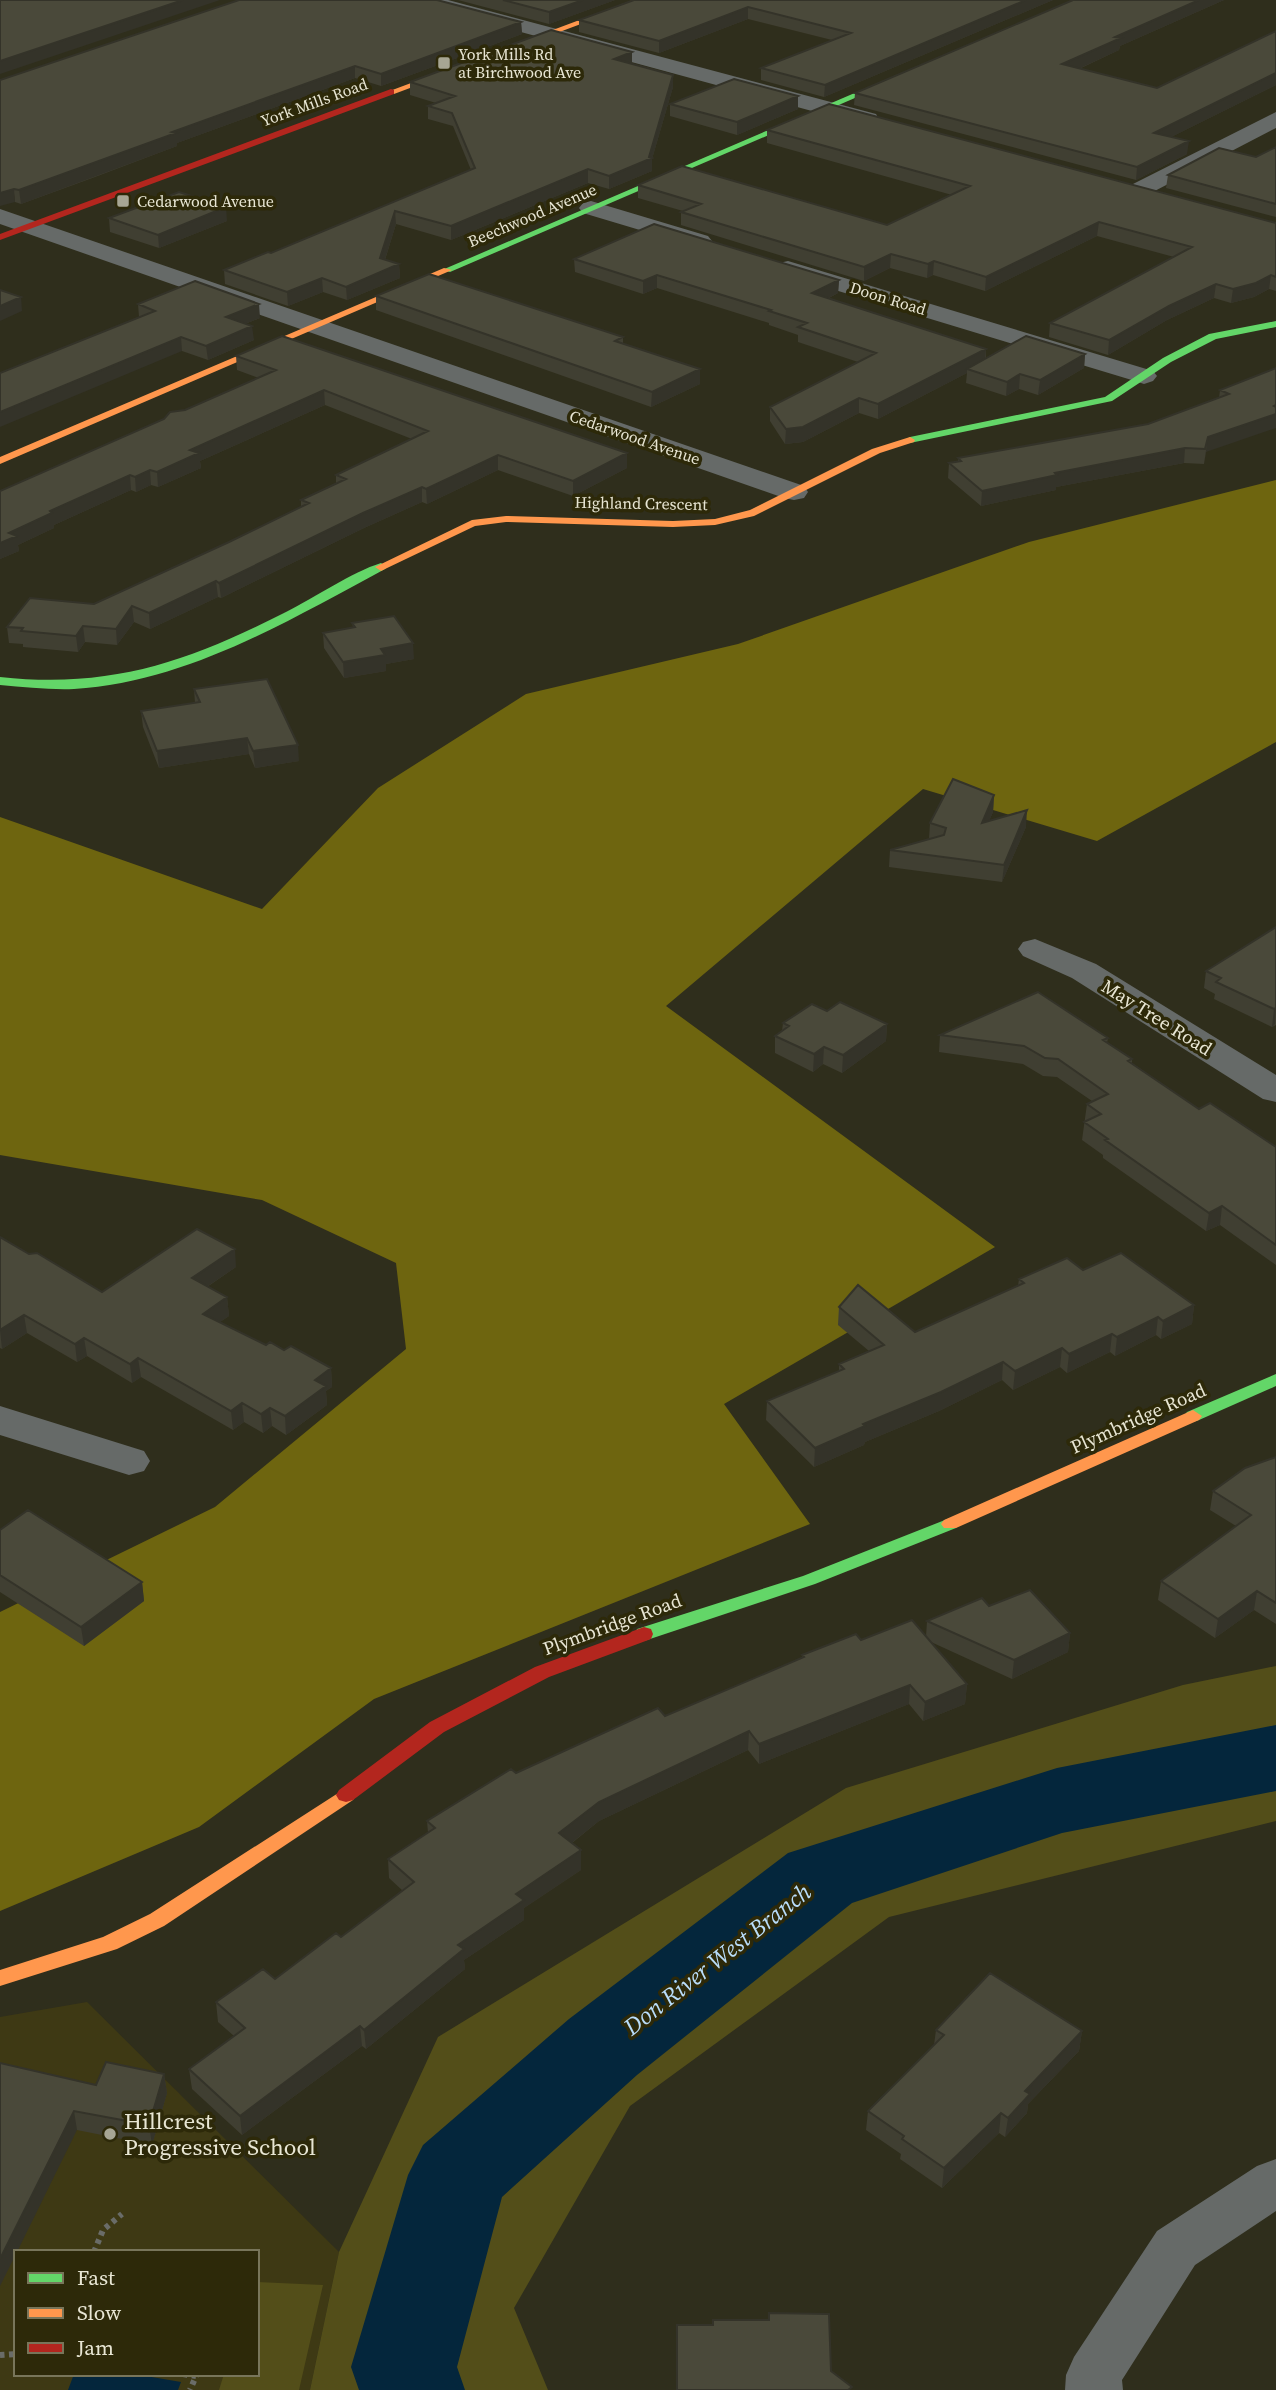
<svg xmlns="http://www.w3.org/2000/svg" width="1276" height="2390" viewBox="0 0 1276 2390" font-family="'Source Serif 4',serif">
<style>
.built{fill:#3e3914;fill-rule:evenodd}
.green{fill:#534e19}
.forest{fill:#6e650f}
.water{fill:#04263c}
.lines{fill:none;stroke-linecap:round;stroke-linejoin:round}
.river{fill:#04263c;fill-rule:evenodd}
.path{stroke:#6a6c68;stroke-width:6;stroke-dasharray:4.5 4.5;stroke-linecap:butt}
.street{fill:#666a68;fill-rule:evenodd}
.fast{fill:#63d668;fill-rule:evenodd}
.slow{fill:#ff974d;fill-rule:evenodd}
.jam{fill:#b3261e;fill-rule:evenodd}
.wall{fill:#403f32}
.shaded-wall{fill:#343329}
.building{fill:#4a493a;stroke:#343329;stroke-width:2}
.poi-dot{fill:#a7a694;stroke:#2d2909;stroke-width:2.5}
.labels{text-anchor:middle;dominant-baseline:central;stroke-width:7;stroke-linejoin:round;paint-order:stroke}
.far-poi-label{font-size:16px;fill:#e8e6d4;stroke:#2d2909;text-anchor:start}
.far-street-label{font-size:16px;fill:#e8e6d4;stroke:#2d2909}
.street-label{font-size:19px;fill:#e8e6d4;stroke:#2d2909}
.near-poi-label{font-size:23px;fill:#e8e6d4;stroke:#2d2909;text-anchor:start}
.near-water-label{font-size:24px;font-style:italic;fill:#b9ddfa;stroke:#2d2909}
</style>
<rect width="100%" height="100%" fill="#2f2e1c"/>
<path class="built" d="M 87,2002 L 339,2252 L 310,2390 L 0,2390 L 0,2017 ZM 16,2252 L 257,2252 L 257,2374 L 16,2374 Z"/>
<path class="green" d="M 1276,1666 L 1276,1821 L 889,1917 L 630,2106 L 514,2308 L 548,2390 L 310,2390 L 339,2252 L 438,2037 L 846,1788 L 1183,1685 Z
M 257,2282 L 323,2285 L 299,2390 L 219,2390 L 224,2374 L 257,2374 Z"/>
<path class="forest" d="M 1276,480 L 1276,742 L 1097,841 L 923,789 L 666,1006 L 995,1247 L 724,1404 L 810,1524 L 374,1699 L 199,1827 L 0,1911 L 0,1612 L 215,1507 L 406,1349 L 396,1263 L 262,1200 L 0,1155 L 0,817 L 262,909 L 378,788 L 526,694 L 738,644 L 1029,542 Z"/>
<path class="water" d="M 74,2374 L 134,2374 L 181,2382 L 178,2390 L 68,2390 Z"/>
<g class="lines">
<path class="river" d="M 1276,1725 L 1276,1791 L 1062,1833 L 852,1903 L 637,2075 L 502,2197 L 457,2367 L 465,2390 L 359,2390 L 351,2367 L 408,2175 L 423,2145 L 569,2019 L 788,1853 L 1057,1768 Z"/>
<path class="path" d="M 94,2252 L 103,2230 L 122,2214
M 0,2355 L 16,2354
M 183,2374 L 196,2376 L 190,2390"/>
<path class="street" d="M 415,0 L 448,0 L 876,114 L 879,119 L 876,124 L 860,124 L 418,4 Z
M 1276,112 L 1276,128 L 1147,195 L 1131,195 L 1128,190 L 1131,185 Z
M 591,201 L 708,236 L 712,241 L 708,246 L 700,248 L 583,213 L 579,208 L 583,203 Z
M 0,209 L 804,486 L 808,492 L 804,498 L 794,500 L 784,498 L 0,224 Z
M 788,261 L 1153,371 L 1157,376 L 1153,381 L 1144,384 L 1135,381 L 779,273 L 776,268 L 779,263 Z
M 1035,939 L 1096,964 L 1276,1075 L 1276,1102 L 1263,1099 L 1072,978 L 1023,956 L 1018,949 L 1023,942 Z
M 0,1406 L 144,1451 L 150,1461 L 144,1471 L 129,1475 L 0,1435 Z
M 1276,2159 L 1276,2211 L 1195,2265 L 1122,2380 L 1123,2390 L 1065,2390 L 1066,2375 L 1074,2357 L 1157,2231 L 1257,2166 Z"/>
<path class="fast" d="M 899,74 L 906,76 L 450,272 L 442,270 Z
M 1276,321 L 1276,327 L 1216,339 L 1171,362 L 1112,401 L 910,443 L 905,440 L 910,437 L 1105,397 L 1163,358 L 1209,334 Z
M 381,563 L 387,567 L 385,569 C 288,621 187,682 74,689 C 50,690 25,687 0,685 L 0,677 C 111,689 188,662 286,612 C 314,598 352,572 381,563 Z
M 1276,1374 L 1276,1386 L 1199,1420 L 1193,1422 L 1184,1416 L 1187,1412 Z
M 950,1518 L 956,1520 L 959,1524 L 956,1528 L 815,1584 L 644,1641 L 637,1639 L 635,1634 L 637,1629 L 803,1576 Z"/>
<path class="slow" d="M 633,0 L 645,0 L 394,94 L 387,92 Z
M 444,268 L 452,270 L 0,464 L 0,457 Z
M 910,437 L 915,440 L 914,442 L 880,453 L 754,516 L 715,525 L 673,527 L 506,522 L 475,526 L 385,569 L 381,571 L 375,567 L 472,520 L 506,516 L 673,521 L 715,519 L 750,510 L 872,449 Z
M 1193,1410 L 1202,1416 L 1199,1420 L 956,1528 L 944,1528 L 941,1524 L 944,1520 Z
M 346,1788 L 353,1790 L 356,1795 L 353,1800 L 164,1926 L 117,1949 L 0,1986 L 0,1970 L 103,1937 L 150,1914 Z"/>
<path class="jam" d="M 391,89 L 394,90 L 394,94 L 0,240 L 0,234 Z
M 644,1627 L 651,1629 L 653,1634 L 651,1639 L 549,1677 L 444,1732 L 353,1800 L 346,1802 L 339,1800 L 336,1795 L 339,1790 L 430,1722 L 535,1667 Z"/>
</g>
<path class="wall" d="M 458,0 L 615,0 L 549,24 Z
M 634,0 L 1053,0 L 824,97 L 761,80 L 761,68 L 832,40 L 748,19 L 659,53 L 579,32 L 579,20 Z
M 1073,0 L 1224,0 L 1120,46 L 1119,50 L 1079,69 L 1157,88 L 1276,31 L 1276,85 L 1171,137 L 1187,154 L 1136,180 L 854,105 L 855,93 Z
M 521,22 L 522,34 L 381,86 L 355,78 L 177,143 L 177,146 L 95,177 L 21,204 L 15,202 L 0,80 Z
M 632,52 L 632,64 L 673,87 L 652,159 L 652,171 L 609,189 L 588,183 L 451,240 L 396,224 L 385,260 L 399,264 L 400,278 L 347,300 L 323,292 L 288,306 L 225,284 L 224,270 L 271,253 L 471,170 L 453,126 L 428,119 L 428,106 L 436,103 L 410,95 L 410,82 Z
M 798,96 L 798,109 L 737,135 L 670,116 L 670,104 Z
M 767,130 L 1276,223 L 1276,291 L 1269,289 L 1254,297 L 1231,303 L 1214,298 L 1167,320 L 1108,355 L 1049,337 L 1050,323 L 1174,257 L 1097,236 L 985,291 L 933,275 L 927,278 L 890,268 L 864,281 L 681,225 L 681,212 L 683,211 L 638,198 L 638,185 L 887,225 L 952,195 L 767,143 Z
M 1276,147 L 1276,217 L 1166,188 L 1168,175 L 1256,157 Z
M 109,218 L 227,221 L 159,248 L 110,232 Z
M 574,259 L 839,280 L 838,293 L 829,298 L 986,349 L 986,359 L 1085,354 L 1084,368 L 1038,395 L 1019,389 L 1006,396 L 966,383 L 967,373 L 878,419 L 859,413 L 803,442 L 785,444 L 770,421 L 770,407 L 858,362 L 798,342 L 798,335 L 769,325 L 769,323 L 657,288 L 643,294 L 575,272 Z
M 376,296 L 623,337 L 623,343 L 700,384 L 651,407 L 376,310 Z
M 138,304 L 260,318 L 245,324 L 254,340 L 208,360 L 182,351 L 139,317 Z
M 236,356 L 627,453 L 627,468 L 573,496 L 498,470 L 427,504 L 422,502 L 364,528 L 221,598 L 218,597 L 150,629 L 134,622 L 117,645 L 85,642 L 78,652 L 23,647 L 23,644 L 9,643 L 7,627 L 94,604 L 229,542 L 301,507 L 301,500 L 336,483 L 336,475 L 412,439 L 325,405 L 200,461 L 201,468 L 158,487 L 151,485 L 136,492 L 131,490 L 54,525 L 54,528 L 18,545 L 19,551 L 0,559 L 0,491 L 259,378 L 237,370 Z
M 1276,368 L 1206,452 L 1204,464 L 1184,463 L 1056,487 L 1056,490 L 981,506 L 948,478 L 949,463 L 958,461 L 958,458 L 1148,424 L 1219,398 L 1220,390 Z
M 352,623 L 414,659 L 386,664 L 386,671 L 344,678 L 324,648 L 323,633 L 353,627 Z
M 194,689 L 299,761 L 255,768 L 249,754 L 159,768 L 143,727 L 141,711 L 195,703 Z
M 994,795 L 993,812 L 989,821 L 1026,827 L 1002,882 L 889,867 L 890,850 L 929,839 L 930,823 Z
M 1276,927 L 1276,1025 L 1272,1027 L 1214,999 L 1215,994 L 1204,988 L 1206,971 Z
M 827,1011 L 887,1024 L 886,1041 L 842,1073 L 823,1064 L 813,1072 L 775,1053 L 775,1036 L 782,1031 L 783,1023 Z
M 940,1035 L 1108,1038 L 1107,1043 L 1132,1059 L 1132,1063 L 1199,1109 L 1276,1147 L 1276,1265 L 1220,1225 L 1206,1231 L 1103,1158 L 1103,1155 L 1082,1140 L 1087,1104 L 1092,1101 L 1057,1077 L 1043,1076 L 1023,1064 L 939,1052 Z
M 0,1237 L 29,1254 L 102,1292 L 236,1267 L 207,1287 L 227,1297 L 229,1316 L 220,1322 L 266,1345 L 284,1350 L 331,1368 L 332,1387 L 326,1391 L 327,1405 L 286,1435 L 272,1426 L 263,1433 L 244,1422 L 233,1430 L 141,1377 L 132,1383 L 87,1356 L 77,1362 L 27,1333 L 2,1349 L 0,1348 Z
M 1083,1270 L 1194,1305 L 1192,1324 L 1161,1339 L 1156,1335 L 1115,1356 L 1110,1352 L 1067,1373 L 1060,1367 L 1013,1390 L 1002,1380 L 939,1411 L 865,1442 L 864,1445 L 814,1467 L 766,1420 L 767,1401 L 839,1371 L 839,1364 L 869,1351 L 838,1325 L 839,1307 L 915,1332 L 1018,1286 L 1019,1279 Z
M 1276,1457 L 1276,1624 L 1254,1610 L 1215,1638 L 1158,1600 L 1161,1581 L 1236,1526 L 1210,1510 L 1213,1491 Z
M 0,1530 L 142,1582 L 144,1601 L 84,1646 L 0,1592 Z
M 989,1606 L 1070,1633 L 1068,1652 L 1012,1679 L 931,1642 L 967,1684 L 965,1704 L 923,1721 L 909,1704 L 759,1764 L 748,1750 L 599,1821 L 572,1843 L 581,1850 L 581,1870 L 524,1908 L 524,1920 L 464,1960 L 465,1969 L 366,2049 L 362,2046 L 242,2135 L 192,2089 L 189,2069 L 234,2036 L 218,2022 L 216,2002 L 275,1979 L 341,1937 L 403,1891 L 389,1878 L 388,1859 L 428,1833 L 427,1821 L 516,1773 L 665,1716 L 802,1658 L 802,1655 L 861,1640 L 926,1637 L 927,1621 Z
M 936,2030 L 1082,2031 L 1079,2051 L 1028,2104 L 1027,2113 L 1005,2137 L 999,2133 L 942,2188 L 900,2159 L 901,2154 L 866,2130 L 868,2111 L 934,2045 Z
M 0,2063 L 96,2085 L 164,2074 L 167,2093 L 152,2145 L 77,2130 Z"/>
<path class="shaded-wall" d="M 183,0 L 220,0 L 0,74 L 0,61 Z
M 583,0 L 615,0 L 549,24 L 549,12 Z
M 1026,0 L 1053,0 L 824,97 L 825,85 Z
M 1199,0 L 1224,0 L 1120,46 L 1119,50 L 1061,77 L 1062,64 L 1115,37 Z
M 748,7 L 748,19 L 659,53 L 659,41 Z
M 521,22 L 522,34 L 381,86 L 381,74 Z
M 632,52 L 632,64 L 614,59 Z
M 355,66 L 355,78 L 177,143 L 177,146 L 21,204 L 19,190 L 172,132 Z
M 1276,73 L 1276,85 L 1153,146 L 1154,133 Z
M 673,75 L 673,87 L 652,159 L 652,171 L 609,189 L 609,176 L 649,157 Z
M 798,96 L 798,109 L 737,135 L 737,122 Z
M 1189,141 L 1187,154 L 1136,180 L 1137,167 Z
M 588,169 L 588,183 L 451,240 L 451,226 Z
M 14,189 L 15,202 L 0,206 L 0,193 Z
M 226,207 L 227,221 L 159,248 L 158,235 Z
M 395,211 L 396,224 L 381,272 L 380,258 Z
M 1099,222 L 1097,236 L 985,291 L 986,277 Z
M 891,254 L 890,268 L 864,281 L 864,267 Z
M 934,261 L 933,275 L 927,278 L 928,264 Z
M 399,264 L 400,278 L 347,300 L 346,287 Z
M 657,275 L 657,288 L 643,294 L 643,281 Z
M 1271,275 L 1269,289 L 1254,297 L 1231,303 L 1233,289 Z
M 322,278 L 323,292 L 288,306 L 287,292 Z
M 839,280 L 838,293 L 811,307 L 812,293 Z
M 1216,284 L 1214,298 L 1167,320 L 1108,355 L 1109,340 L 1169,306 Z
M 21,297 L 22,311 L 0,321 L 0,306 Z
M 259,304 L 260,318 L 227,331 L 226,317 Z
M 252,326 L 254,340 L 208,360 L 206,346 Z
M 181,337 L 182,351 L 0,427 L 0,412 Z
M 986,349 L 985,363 L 967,369 L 967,373 L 878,419 L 878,404 Z
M 1085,354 L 1084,368 L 1038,395 L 1040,380 Z
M 700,369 L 700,384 L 651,407 L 652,392 Z
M 1020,374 L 1019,389 L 1006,396 L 1007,382 Z
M 324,390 L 325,405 L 200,461 L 201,468 L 158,487 L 157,472 L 190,450 Z
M 859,398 L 859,413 L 803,442 L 785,444 L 786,429 Z
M 1276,405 L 1276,428 L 1206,452 L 1204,464 L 1208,437 Z
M 1185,448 L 1184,463 L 1056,487 L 1056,490 L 981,506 L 982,491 L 1055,473 Z
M 627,453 L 627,468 L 573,496 L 573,481 Z
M 498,455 L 498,470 L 427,504 L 426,489 Z
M 150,470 L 151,485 L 136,492 L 135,477 Z
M 130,475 L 131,490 L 54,525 L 54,528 L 18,545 L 19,551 L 0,559 L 0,543 L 9,533 L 50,511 Z
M 422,487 L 422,502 L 364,528 L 221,598 L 219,583 L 363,513 Z
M 216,581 L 218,597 L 150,629 L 149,613 Z
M 132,606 L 134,622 L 117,645 L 116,629 Z
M 83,626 L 85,642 L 78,652 L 76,636 Z
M 413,643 L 414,659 L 386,664 L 386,671 L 344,678 L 343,662 L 381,649 Z
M 247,738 L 249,754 L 159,768 L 157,751 Z
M 298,745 L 299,761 L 255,768 L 253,751 Z
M 994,795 L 993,812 L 981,840 L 982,823 Z
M 1027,810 L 1026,827 L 1002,882 L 1004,865 Z
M 1276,1008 L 1275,1024 L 1272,1027 L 1274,1009 Z
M 887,1024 L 886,1041 L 842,1073 L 843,1055 Z
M 824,1047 L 823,1064 L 813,1072 L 814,1054 Z
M 1222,1206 L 1220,1225 L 1206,1231 L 1209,1213 Z
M 235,1249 L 236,1267 L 193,1296 L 192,1278 Z
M 227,1297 L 229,1316 L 205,1332 L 203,1314 Z
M 1194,1305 L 1192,1324 L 1161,1339 L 1163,1321 Z
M 24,1315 L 27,1333 L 2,1349 L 0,1330 Z
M 1158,1317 L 1156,1335 L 1115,1356 L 1117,1337 Z
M 1112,1334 L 1110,1352 L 1067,1373 L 1069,1354 Z
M 84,1338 L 87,1356 L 77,1362 L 75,1344 Z
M 1062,1348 L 1060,1367 L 1013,1390 L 1015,1371 Z
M 138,1358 L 141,1377 L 132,1383 L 130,1364 Z
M 1003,1362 L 1002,1380 L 939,1411 L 865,1442 L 864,1445 L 814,1467 L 815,1448 L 863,1424 Z
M 331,1368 L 332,1387 L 326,1391 L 327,1405 L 286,1435 L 285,1416 L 315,1380 Z
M 242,1403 L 244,1422 L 233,1430 L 231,1411 Z
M 270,1408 L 272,1426 L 263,1433 L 261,1414 Z
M 142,1582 L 144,1601 L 84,1646 L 81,1627 Z
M 1257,1591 L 1254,1610 L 1215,1638 L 1218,1619 Z
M 1070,1633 L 1068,1652 L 1012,1679 L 1014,1660 Z
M 967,1684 L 965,1704 L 923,1721 L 925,1702 Z
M 910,1685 L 909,1704 L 759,1764 L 759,1744 Z
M 749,1731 L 748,1750 L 599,1821 L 560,1852 L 559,1833 L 599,1802 Z
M 581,1850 L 581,1870 L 524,1908 L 524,1920 L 464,1960 L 465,1969 L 366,2049 L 364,2030 L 458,1945 L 516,1894 Z
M 360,2026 L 362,2046 L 242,2135 L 240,2116 Z
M 1082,2031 L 1079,2051 L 1028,2104 L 1027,2113 L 1005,2137 L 1008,2118 L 1025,2091 Z
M 164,2074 L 167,2093 L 152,2145 L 149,2125 Z
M 74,2111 L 77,2130 L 17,2252 L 16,2252 L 16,2254 L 0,2286 L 0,2259 Z
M 1001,2113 L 999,2133 L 942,2188 L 944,2168 Z"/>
<path class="building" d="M 0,0 L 183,0 L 0,61 Z
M 239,0 L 437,0 L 521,22 L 381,74 L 355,66 L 172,132 L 176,133 L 19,190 L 14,189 L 0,193 L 0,80 Z
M 503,0 L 583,0 L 549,12 Z
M 634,0 L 1026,0 L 825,85 L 761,68 L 851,33 L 748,7 L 659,41 L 579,20 Z
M 1073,0 L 1199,0 L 1115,37 L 1121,38 L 1062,64 L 1157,88 L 1276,31 L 1276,73 L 1154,133 L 1189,141 L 1137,167 L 855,93 Z
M 551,30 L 632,52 L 614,59 L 673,75 L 649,157 L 652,158 L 609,176 L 588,169 L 451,226 L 395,211 L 380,258 L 399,264 L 346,287 L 322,278 L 287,292 L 224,270 L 268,252 L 271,253 L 475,168 L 452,113 L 428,106 L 455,96 L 410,82 Z
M 734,79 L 798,96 L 737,122 L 670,104 Z
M 829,104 L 1276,223 L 1276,277 L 1271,275 L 1256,283 L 1233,289 L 1216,284 L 1169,306 L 1109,340 L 1050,323 L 1192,247 L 1099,222 L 986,277 L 934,261 L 928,264 L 891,254 L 864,267 L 681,212 L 701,204 L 638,185 L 682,166 L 887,225 L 970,186 L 767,130 Z
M 1276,147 L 1276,204 L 1168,175 L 1219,148 L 1256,157 Z
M 179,192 L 226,207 L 158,235 L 109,218 Z
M 654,224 L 839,280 L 812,293 L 986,349 L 878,404 L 859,398 L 803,427 L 786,429 L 770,407 L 876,353 L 798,327 L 807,323 L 769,311 L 771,310 L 657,275 L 643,281 L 574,259 Z
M 429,274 L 623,337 L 615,341 L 700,369 L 652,392 L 376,296 Z
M 195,281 L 259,304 L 226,317 L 252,326 L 206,346 L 181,337 L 0,412 L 0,373 L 155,311 L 138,304 Z
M 0,290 L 21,297 L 0,306 Z
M 282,336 L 627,453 L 573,481 L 498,455 L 426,489 L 422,487 L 363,513 L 219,583 L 216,581 L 149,613 L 132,606 L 116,629 L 83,626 L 76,636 L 21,631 L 23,628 L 7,627 L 30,598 L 94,604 L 229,542 L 309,503 L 301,500 L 346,479 L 336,475 L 428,431 L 324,390 L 190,450 L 199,453 L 157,472 L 150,470 L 135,477 L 130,475 L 50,511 L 52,513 L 9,533 L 17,536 L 0,543 L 0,491 L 164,419 L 170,412 L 185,410 L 276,370 L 236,356 Z
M 1026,336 L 1085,354 L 1040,380 L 1020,374 L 1007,382 L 967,369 Z
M 1276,368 L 1276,405 L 1274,406 L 1276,407 L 1276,414 L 1208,437 L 1205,449 L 1185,448 L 1055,473 L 1057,475 L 982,491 L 949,463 L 961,461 L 958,458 L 1148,424 L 1229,394 L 1220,390 Z
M 394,616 L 413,643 L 381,649 L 385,655 L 343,662 L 323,633 L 355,627 L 352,623 Z
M 267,679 L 298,745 L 253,751 L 247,738 L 157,751 L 141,711 L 200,702 L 194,689 Z
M 953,779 L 994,795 L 982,823 L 1027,810 L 1004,865 L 890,850 L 944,835 L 946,828 L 930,823 Z
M 1276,927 L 1276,1008 L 1274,1009 L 1216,982 L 1221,978 L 1206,971 Z
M 1038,992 L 1108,1038 L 1103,1040 L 1132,1059 L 1128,1061 L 1199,1109 L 1210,1103 L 1276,1147 L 1276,1245 L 1222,1206 L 1209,1213 L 1105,1140 L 1108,1139 L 1084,1122 L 1101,1114 L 1087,1104 L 1108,1094 L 1058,1059 L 1045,1058 L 1024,1046 L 940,1035 Z
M 840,1002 L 887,1024 L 843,1055 L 824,1047 L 814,1054 L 775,1036 L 789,1026 L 783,1023 L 812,1004 L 827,1011 Z
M 197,1229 L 235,1249 L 192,1278 L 227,1297 L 203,1314 L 266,1345 L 270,1342 L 284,1350 L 291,1346 L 331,1368 L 315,1380 L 326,1386 L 285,1416 L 270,1408 L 261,1414 L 242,1403 L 231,1411 L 138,1358 L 130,1364 L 84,1338 L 75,1344 L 24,1315 L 0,1330 L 0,1237 L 29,1254 L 37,1253 L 102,1292 Z
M 1121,1253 L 1194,1305 L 1163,1321 L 1158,1317 L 1117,1337 L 1112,1334 L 1069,1354 L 1062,1348 L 1015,1371 L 1003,1362 L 941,1392 L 863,1424 L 865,1426 L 815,1448 L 767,1401 L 844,1369 L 839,1364 L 884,1345 L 839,1307 L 858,1285 L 915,1332 L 1024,1283 L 1019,1279 L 1067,1258 L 1083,1270 Z
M 1276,1457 L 1276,1603 L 1257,1591 L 1218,1619 L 1161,1581 L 1251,1515 L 1213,1491 L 1245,1468 Z
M 28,1510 L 142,1582 L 81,1627 L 0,1575 L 0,1530 Z
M 1030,1590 L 1070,1633 L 1014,1660 L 927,1621 L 982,1598 L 989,1606 Z
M 912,1620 L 967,1684 L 925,1702 L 910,1685 L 759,1744 L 749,1731 L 599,1802 L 559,1833 L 581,1850 L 516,1894 L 524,1900 L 458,1945 L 464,1949 L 364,2030 L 360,2026 L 240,2116 L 189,2069 L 245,2028 L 216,2002 L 263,1969 L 275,1979 L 336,1933 L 341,1937 L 414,1882 L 388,1859 L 435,1828 L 427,1821 L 511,1769 L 516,1773 L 658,1708 L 665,1716 L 804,1657 L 802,1655 L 856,1634 L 861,1640 Z
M 990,1973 L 1082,2031 L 1025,2091 L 1030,2094 L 1008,2118 L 1001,2113 L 944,2168 L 902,2139 L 904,2136 L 868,2111 L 944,2035 L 936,2030 Z
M 106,2062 L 164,2074 L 149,2125 L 74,2111 L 0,2259 L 0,2063 L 96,2085 Z
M 769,2313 L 829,2314 L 831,2371 L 852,2387 L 848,2390 L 677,2390 L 677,2325 L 713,2325 L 713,2320 L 769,2320 Z"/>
<g class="poi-dot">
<rect x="437" y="56" width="14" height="14" rx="3.5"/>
<rect x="116" y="194" width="14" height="14" rx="3.5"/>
<circle cx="110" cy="2134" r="7"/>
</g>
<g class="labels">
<g class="far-poi-label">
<text x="458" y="54">York Mills Rd<tspan x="458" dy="18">at Birchwood Ave</tspan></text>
<text x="137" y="201">Cedarwood Avenue</text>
</g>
<g class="far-street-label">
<text transform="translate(314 102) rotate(-20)">York Mills Road</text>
<text transform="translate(532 215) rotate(-23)">Beechwood Avenue</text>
<text transform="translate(888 298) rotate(17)">Doon Road</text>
<text transform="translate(635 437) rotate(19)">Cedarwood Avenue</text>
<text transform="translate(641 503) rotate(1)">Highland Crescent</text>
</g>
<g class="street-label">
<text transform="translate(1157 1017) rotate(32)">May Tree Road</text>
<text transform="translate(1138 1418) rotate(-24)">Plymbridge Road</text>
<text transform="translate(612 1624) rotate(-20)">Plymbridge Road</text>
</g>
<g class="near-poi-label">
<text x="124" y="2121">Hillcrest<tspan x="124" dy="26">Progressive School</tspan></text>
</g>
<g class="near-water-label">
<text transform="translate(717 1959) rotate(-38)">Don River West Branch</text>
</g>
</g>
<rect x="14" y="2250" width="245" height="126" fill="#2d2909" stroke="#78755a" stroke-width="2"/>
<rect x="28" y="2273" width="35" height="10" fill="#63d668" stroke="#78755a" stroke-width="2"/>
<text x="77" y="2285" font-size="21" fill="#e8e6d4">Fast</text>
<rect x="28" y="2308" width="35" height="10" fill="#ff974d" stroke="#78755a" stroke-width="2"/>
<text x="77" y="2320" font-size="21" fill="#e8e6d4">Slow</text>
<rect x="28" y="2343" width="35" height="10" fill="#b3261e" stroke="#78755a" stroke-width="2"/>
<text x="77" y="2355" font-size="21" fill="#e8e6d4">Jam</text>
</svg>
